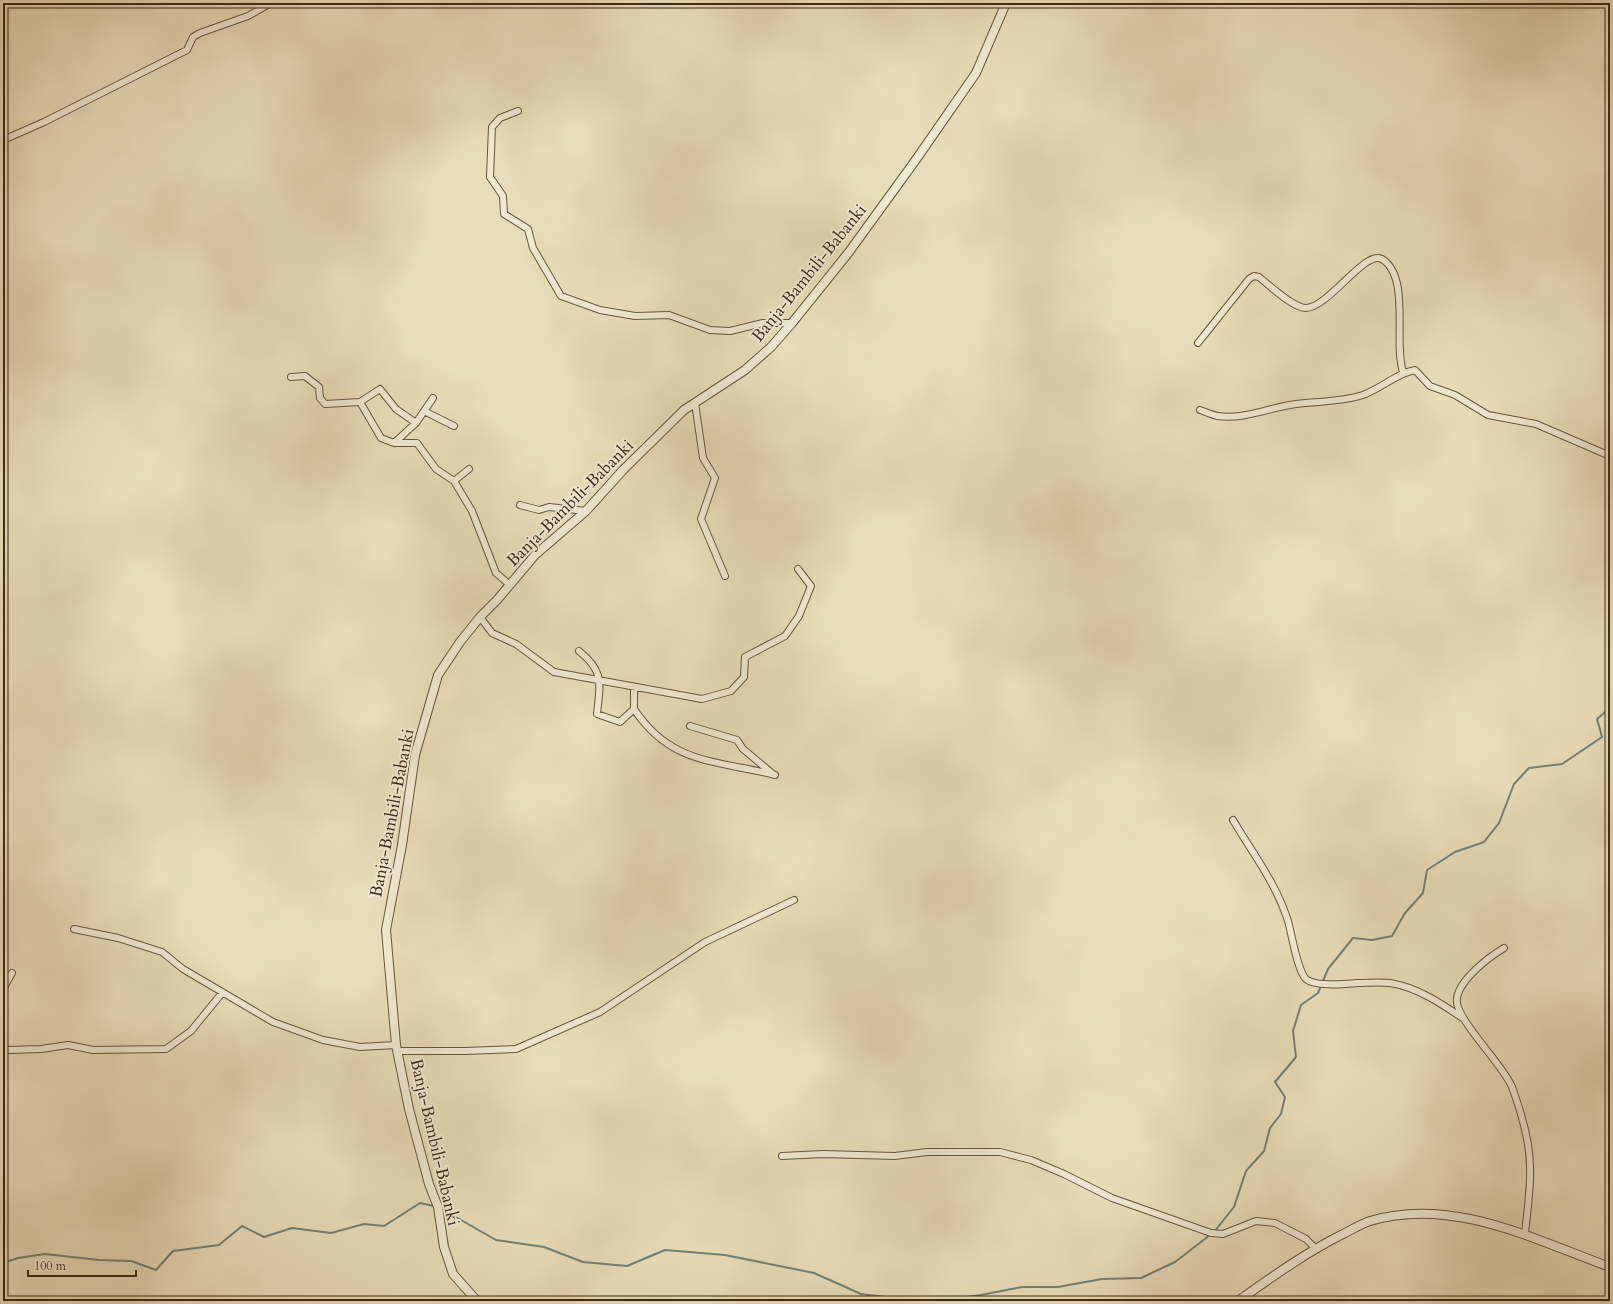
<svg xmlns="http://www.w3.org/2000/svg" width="1613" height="1304" viewBox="0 0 1613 1304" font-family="Cardo,serif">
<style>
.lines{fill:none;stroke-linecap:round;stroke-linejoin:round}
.stream{stroke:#748176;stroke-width:2}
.minor-casing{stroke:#685640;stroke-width:8}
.tertiary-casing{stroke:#685640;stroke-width:10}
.minor{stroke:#f0e9d2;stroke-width:6}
.tertiary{stroke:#f0e9d2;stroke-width:8}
.labels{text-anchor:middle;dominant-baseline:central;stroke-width:4;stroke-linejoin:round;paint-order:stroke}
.street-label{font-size:17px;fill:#3e2917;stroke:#f0e9d2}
</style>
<rect width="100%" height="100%" fill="#e8ddba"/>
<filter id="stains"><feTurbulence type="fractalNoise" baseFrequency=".005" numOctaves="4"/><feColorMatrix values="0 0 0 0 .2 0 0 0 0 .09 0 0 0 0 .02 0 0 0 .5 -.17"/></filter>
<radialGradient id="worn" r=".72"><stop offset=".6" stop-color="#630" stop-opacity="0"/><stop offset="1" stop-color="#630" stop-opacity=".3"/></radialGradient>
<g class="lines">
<path class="stream" d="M 440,1208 L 496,1240 L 544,1247 L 583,1262 L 627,1266 L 665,1250 L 725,1255 L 814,1273 L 861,1294 L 919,1301
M 1214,1232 L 1234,1207 L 1246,1171 L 1264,1151 L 1270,1128 L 1281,1114 L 1285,1097 L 1275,1082 L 1296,1057 L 1293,1031 L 1301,1005 L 1318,993 L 1328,969 L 1353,938 L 1372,940 L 1392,936 L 1405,913 L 1423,893 L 1427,870 L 1455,852 L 1484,842 L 1499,823 L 1514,784 L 1529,768 L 1562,764 L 1602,737 L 1597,719 L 1610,708
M 3,1263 L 18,1258 L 45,1254 L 99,1260 L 131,1261 L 156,1270 L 173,1251 L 219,1245 L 242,1226 L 264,1237 L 292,1228 L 331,1233 L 364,1224 L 384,1226 L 420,1203 L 434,1206
M 938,1301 L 981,1295 L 1022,1287 L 1058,1287 L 1102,1279 L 1141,1278 L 1175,1262 L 1210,1235"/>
<defs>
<path id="minor" d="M 518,111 L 500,118 L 492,127 L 490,177 L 503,196 L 504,214 L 528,229 L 533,248 L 561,296 L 600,310 L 635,316 L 669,315 L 710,330 L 730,331 L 763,323 L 792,323
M 3,140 L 44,122 L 187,50 L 193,37 L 200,33 L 248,16 L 271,3
M 1198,343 L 1249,279 L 1254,276 L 1259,277 C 1269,285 1292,307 1305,308 C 1328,309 1365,249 1382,259 C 1411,277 1393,342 1403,372
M 291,377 L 305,376 L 319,387 L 320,398 L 325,404 L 360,402
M 433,398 L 416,423 L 394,443 L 417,443 L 436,469 L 454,481
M 695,403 L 703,458 L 715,478 L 701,519 L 725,576
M 1200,410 C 1206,412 1212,415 1218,416 C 1244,420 1271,407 1296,404 C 1319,401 1341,402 1363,395 C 1382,388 1397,373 1415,370 L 1430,386 L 1455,395 L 1488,415 L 1536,424 L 1610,456
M 424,411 L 454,426
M 394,443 L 381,438 L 360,402 L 380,389 L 396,409 L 416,423
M 469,469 L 454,481 L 472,511 L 496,573 L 510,585
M 520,505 L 539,510 L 549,507 L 586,511
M 480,617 L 492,633 L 516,644 L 554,672 L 702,699 L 731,691 L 744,677 L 745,657 L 785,636 L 799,616 L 811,586 L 798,569
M 579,651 C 605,672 600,684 597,714 L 620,722 L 634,709 L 634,687
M 634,709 C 671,765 716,760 775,775
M 690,726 L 737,740 L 743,749 L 773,774
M 1233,820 C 1253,854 1276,883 1288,921 C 1292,935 1297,970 1306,979 C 1315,987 1345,984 1357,983 C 1368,983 1380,982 1390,983 C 1417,987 1442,1004 1464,1019
M 74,929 L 118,938 L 162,952 L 183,969 L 273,1022 L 323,1040 L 360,1047 L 396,1045
M 1504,948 C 1489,957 1460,979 1457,998 C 1453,1017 1503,1064 1512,1087 C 1520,1109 1530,1143 1530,1167 C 1531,1189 1527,1212 1525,1234
M 3,989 L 12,973
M 3,1047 L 8,1050 L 41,1049 L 68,1045 L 93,1050 L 166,1049 L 191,1031 L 222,993
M 399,1051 L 466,1051 L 516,1049 L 600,1012 L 705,942 L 794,900
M 782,1156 L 823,1154 L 895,1156 L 927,1152 L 1000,1152 L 1031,1160 L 1064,1174 L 1112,1198 L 1211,1233 L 1223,1234 L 1256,1221 L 1275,1223 L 1306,1239 L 1315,1248"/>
<path id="tertiary" d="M 477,1301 L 453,1274 L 444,1247 L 438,1207 L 429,1184 L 409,1109 L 396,1045 L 386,930 L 402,845 L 415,755 L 438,675 L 460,642 L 480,617 L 497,600 L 535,555 L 586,511 L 623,470 L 684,410 L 745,370 L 771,347 L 792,323 L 849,252 L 915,161 L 976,73 L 1006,3
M 1238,1301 C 1272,1277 1305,1253 1343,1234 C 1351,1230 1361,1224 1370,1221 C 1452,1196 1535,1240 1610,1267"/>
</defs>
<use href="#minor" class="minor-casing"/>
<use href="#tertiary" class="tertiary-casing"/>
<use href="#minor" class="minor"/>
<use href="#tertiary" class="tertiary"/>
</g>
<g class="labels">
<g class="street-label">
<text transform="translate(809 273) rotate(-51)">Banja-Bambili-Babanki</text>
<text transform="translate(570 503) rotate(-45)">Banja-Bambili-Babanki</text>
<text transform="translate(392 813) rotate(-79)">Banja-Bambili-Babanki</text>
<text transform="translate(435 1142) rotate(77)">Banja-Bambili-Babanki</text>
</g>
</g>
<rect width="1613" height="1304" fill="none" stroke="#e8ddba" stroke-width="16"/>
<rect x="4" y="4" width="1605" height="1296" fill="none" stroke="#3e2917" stroke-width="2"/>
<rect x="8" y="8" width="1597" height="1288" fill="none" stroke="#3e2917"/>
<path d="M28 1270v6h108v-6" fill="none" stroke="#3e2917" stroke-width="2"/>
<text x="34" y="1270" font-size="12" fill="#3e2917" stroke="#f0e9d2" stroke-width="3" paint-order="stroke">100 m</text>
<rect width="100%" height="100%" filter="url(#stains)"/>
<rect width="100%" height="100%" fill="url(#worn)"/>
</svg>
